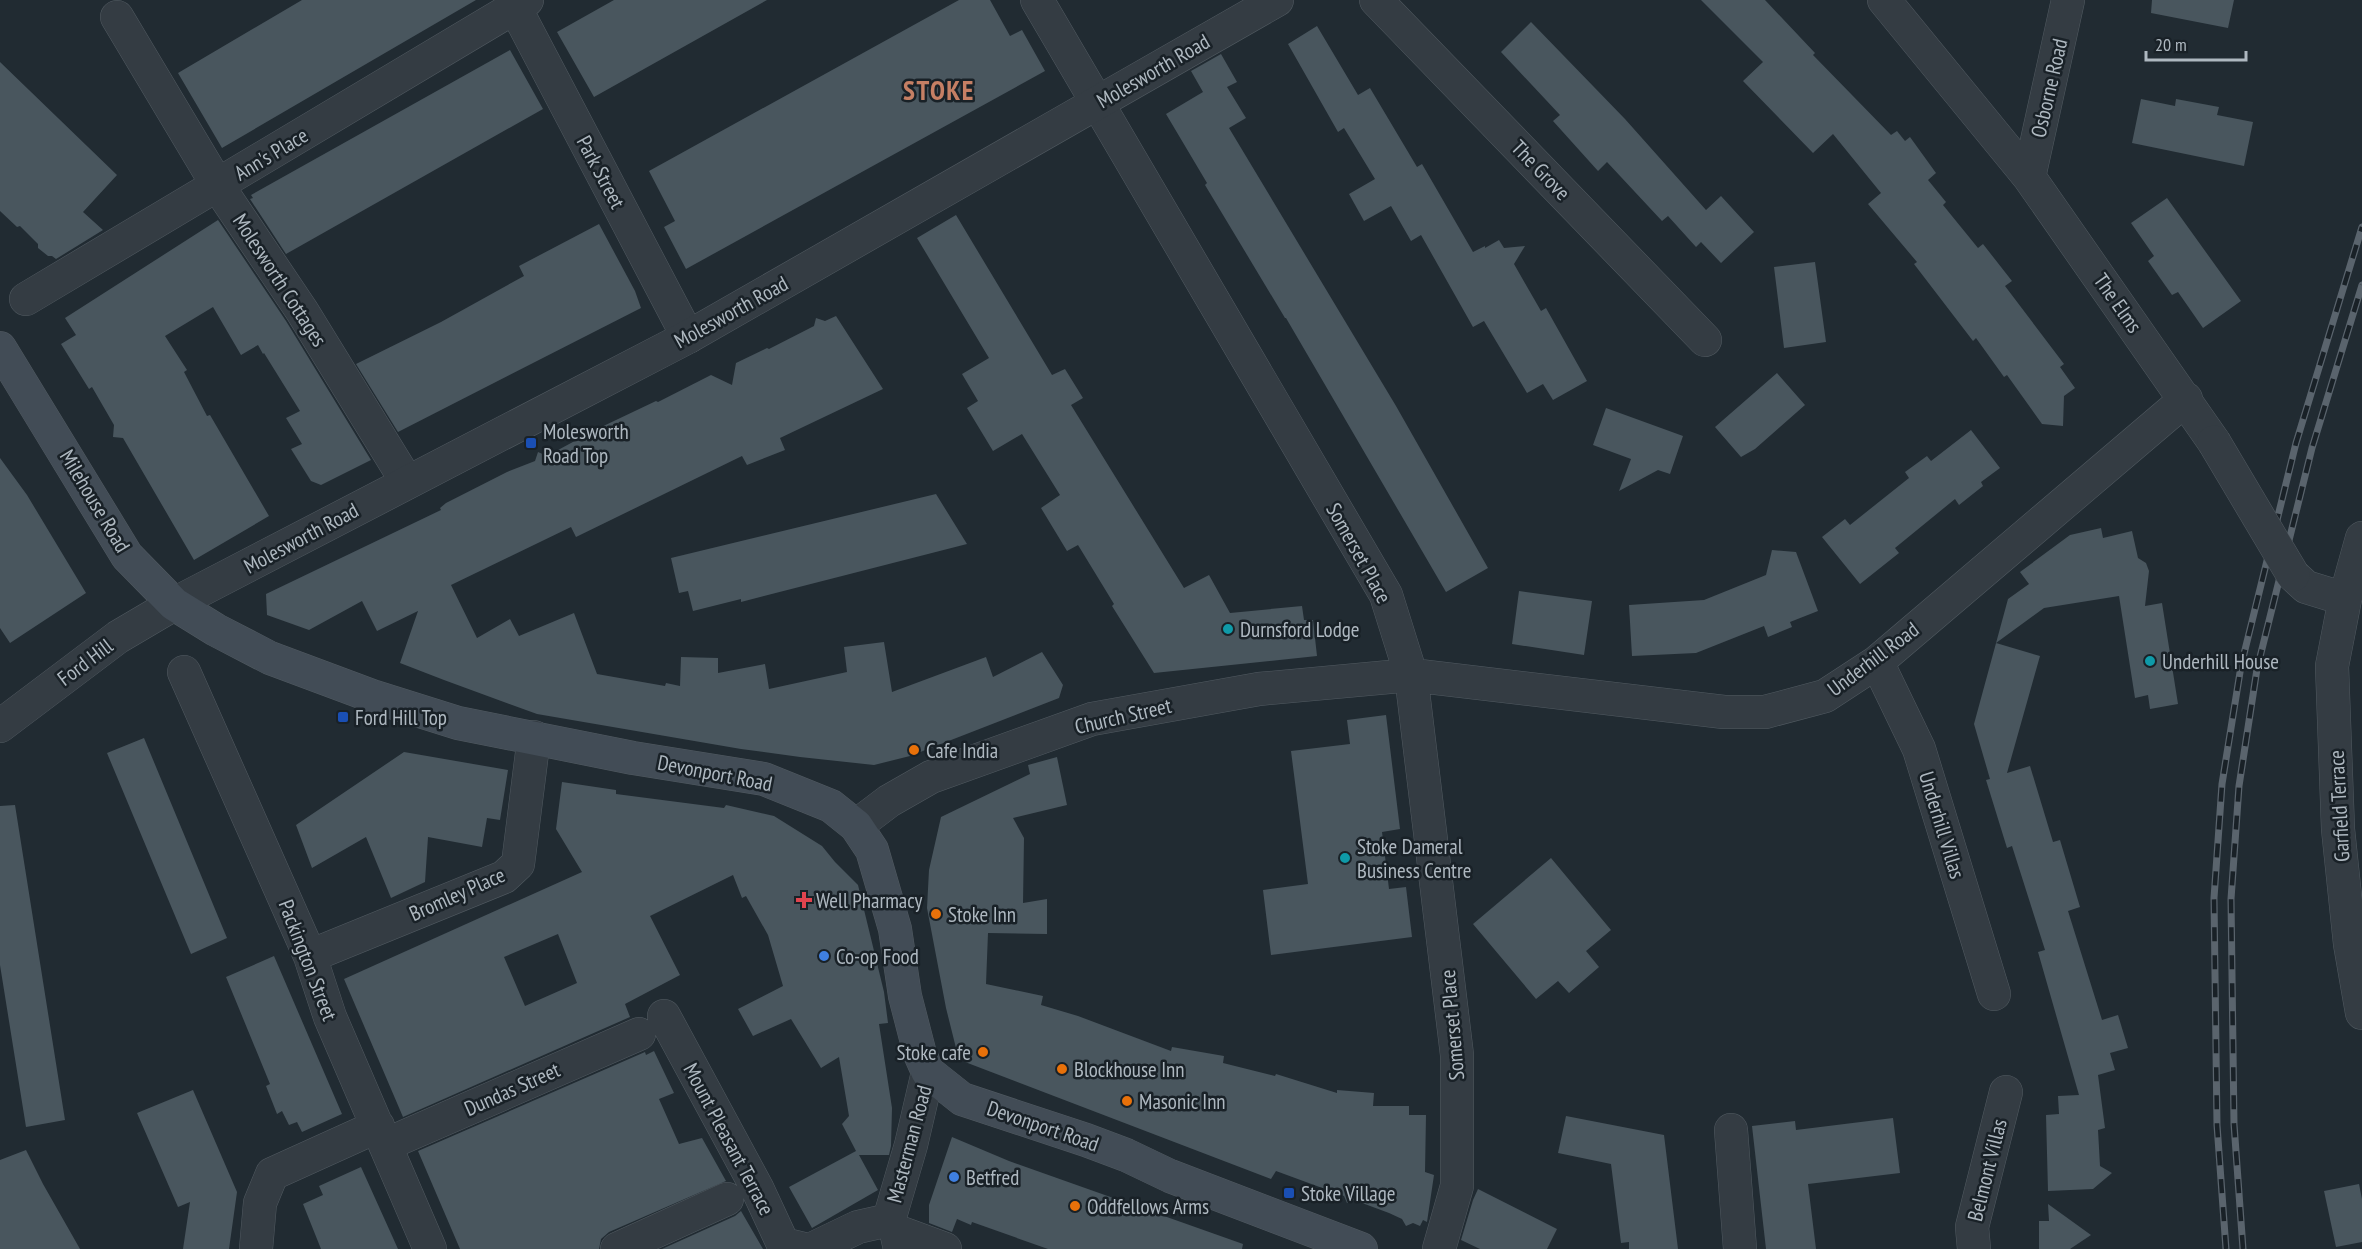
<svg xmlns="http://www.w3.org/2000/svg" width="2362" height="1249" viewBox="0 0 2362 1249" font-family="'PT Sans Narrow',sans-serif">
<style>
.building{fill:#49565e;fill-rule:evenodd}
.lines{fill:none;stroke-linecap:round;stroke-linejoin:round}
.minor-casing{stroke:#515a61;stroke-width:34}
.tertiary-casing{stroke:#515a61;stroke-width:34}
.secondary-casing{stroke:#515a61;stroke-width:34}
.minor{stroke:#343c43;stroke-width:33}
.tertiary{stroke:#343c43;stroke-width:33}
.secondary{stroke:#424c56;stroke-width:33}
.rail-casing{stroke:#5a646d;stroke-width:7}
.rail{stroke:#192127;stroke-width:4.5;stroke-dasharray:14;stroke-linecap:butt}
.minor-bridge-casing{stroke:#515a61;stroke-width:34;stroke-linecap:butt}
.minor-bridge{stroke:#343c43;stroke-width:33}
.transit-dot{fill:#1a4fb4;stroke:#192127;stroke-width:2}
.culture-dot{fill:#0f9aa8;stroke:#192127;stroke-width:2}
.food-dot{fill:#e8710a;stroke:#192127;stroke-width:2}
.health-dot{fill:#e0444e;stroke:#192127;stroke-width:2}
.shop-dot{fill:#3f7fe0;stroke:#192127;stroke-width:2}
.labels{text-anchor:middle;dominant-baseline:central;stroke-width:5;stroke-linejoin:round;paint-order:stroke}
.street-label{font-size:21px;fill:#aeb8c0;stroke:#192127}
.poi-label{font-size:21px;fill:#aeb8c0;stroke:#192127;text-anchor:start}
.district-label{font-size:27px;font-weight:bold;letter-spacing:1.5px;fill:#c57f64;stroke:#192127}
</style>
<rect width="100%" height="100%" fill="#212b32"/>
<path class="building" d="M 302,0 L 476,0 L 222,148 L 178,73 Z
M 614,0 L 767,0 L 594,97 L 557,32 Z
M 959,0 L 990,0 L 1010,36 L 1022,30 L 1045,71 L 686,269 L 664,227 L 675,221 L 649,171 Z
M 1701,0 L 1765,0 L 1815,53 L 1813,55 L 1891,135 L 1897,131 L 1905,141 L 1910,137 L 1936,173 L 1928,180 L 1946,202 L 1943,205 L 1978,248 L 1983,244 L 2012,281 L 2005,286 L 2064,364 L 2060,367 L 2075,388 L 2064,396 L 2063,426 L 2042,424 L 2007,375 L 2004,377 L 1976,338 L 1973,341 L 1914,264 L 1917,262 L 1868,204 L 1881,193 L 1833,134 L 1813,153 L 1743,81 L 1763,62 Z
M 2152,0 L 2234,0 L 2228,28 L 2151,13 Z
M 1531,22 L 1625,119 L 1706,210 L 1721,196 L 1754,232 L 1721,263 L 1701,242 L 1696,247 L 1668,216 L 1662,221 L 1607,162 L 1598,171 L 1553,121 L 1560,115 L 1501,52 Z
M 1317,26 L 1358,95 L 1370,88 L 1417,167 L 1422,164 L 1473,252 L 1485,246 L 1485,248 L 1499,240 L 1504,248 L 1525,246 L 1514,264 L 1541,311 L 1546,308 L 1587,381 L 1553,400 L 1543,384 L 1527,393 L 1484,321 L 1473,327 L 1421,235 L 1411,241 L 1391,206 L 1364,221 L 1349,194 L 1375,179 L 1344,128 L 1338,132 L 1288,44 Z
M 510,50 L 543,109 L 286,254 L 250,199 L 253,198 L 251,195 Z
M 1221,54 L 1237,82 L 1227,87 L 1246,118 L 1229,128 L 1396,406 L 1488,568 L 1446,592 L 1286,318 L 1285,318 L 1205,185 L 1207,183 L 1166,114 L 1203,92 L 1191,71 Z
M 0,62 L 117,175 L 83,212 L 103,230 L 56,259 L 52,256 L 48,256 L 38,248 L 38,244 L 20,226 L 17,227 L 0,211 Z
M 2141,99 L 2175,106 L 2176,99 L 2219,107 L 2217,115 L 2253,122 L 2244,166 L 2132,143 Z
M 2167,198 L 2241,301 L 2203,328 L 2178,292 L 2172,295 L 2148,261 L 2154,256 L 2131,223 Z
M 956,215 L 1052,375 L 1065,369 L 1083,398 L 1071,405 L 1184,588 L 1209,575 L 1230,613 L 1302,606 L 1304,620 L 1313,620 L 1317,656 L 1154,673 L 1112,606 L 1114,604 L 1078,545 L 1067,551 L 1041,508 L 1060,495 L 1022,434 L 993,451 L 967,408 L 978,401 L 962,374 L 989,358 L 917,238 Z
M 218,220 L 286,321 L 371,460 L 321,485 L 311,481 L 291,449 L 302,444 L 286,418 L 300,411 L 264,353 L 263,354 L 258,345 L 241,355 L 213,307 L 165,336 L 187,370 L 184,372 L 207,416 L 210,415 L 269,516 L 194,560 L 123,438 L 113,437 L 114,425 L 92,387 L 89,389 L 61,344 L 76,335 L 65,318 Z
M 599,224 L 635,291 L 641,308 L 398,432 L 356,364 L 441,322 L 524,276 L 519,266 Z
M 1815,262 L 1826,342 L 1784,348 L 1774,267 Z
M 836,316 L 883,389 L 780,438 L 785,450 L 747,465 L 742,456 L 576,537 L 571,527 L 451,585 L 477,638 L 510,619 L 519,636 L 574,613 L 597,674 L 665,686 L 666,683 L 680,686 L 681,657 L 718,658 L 718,673 L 765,664 L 769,689 L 847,672 L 844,647 L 884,642 L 892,692 L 986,657 L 993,677 L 1042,652 L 1063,685 L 1059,698 L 910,756 L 874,765 L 800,757 L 741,749 L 537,714 L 444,680 L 400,663 L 418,611 L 377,631 L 362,601 L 309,630 L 267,615 L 266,594 L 441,510 L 440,508 L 446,503 L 507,472 L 535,461 L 538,452 L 547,456 L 595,430 L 656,401 L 658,402 L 711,375 L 732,385 L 736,363 L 767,348 L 769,349 L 814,326 L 816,318 L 825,321 Z
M 1777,373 L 1805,405 L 1755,449 L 1741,457 L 1715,427 Z
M 1606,408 L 1683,436 L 1670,474 L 1658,470 L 1619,491 L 1631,459 L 1593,445 Z
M 1971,430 L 2000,468 L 1981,482 L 1983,486 L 1959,505 L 1955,499 L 1895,548 L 1899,553 L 1860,584 L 1822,537 L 1845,519 L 1850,525 L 1909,478 L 1905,472 L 1927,456 L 1931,461 Z
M 0,458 L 27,495 L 86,593 L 10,643 L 0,628 Z
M 936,494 L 967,544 L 741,602 L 741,599 L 693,611 L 688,591 L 679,593 L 671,558 Z
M 2101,528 L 2103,538 L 2132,531 L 2138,558 L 2146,563 L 2149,571 L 2145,606 L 2162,603 L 2178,704 L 2150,709 L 2148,695 L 2135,698 L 2119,596 L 2044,608 L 1996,643 L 2040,656 L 2007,773 L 2030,766 L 2053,842 L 2060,840 L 2080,907 L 2068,911 L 2102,1020 L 2118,1015 L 2128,1048 L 2110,1053 L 2115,1070 L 2098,1075 L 2105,1128 L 2098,1130 L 2100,1166 L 2112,1173 L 2093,1189 L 2048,1191 L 2046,1115 L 2059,1114 L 2058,1096 L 2079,1095 L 2038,952 L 2045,950 L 2012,846 L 2007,848 L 1986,780 L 1990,779 L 1974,724 L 2008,599 L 2029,584 L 2020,572 L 2070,535 Z
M 1772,550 L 1796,552 L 1818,611 L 1790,622 L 1792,627 L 1768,637 L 1764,626 L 1696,653 L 1632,656 L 1629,605 L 1704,600 L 1766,575 Z
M 1519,591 L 1592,601 L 1584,655 L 1512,644 Z
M 1386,715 L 1400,829 L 1382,832 L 1389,889 L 1406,887 L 1412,937 L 1271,955 L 1263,890 L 1308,884 L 1291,751 L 1350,744 L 1347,720 Z
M 144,738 L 227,938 L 191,954 L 107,753 Z
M 404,752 L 508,770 L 500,820 L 487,818 L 482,847 L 428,837 L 425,882 L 391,898 L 366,837 L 312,868 L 296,825 Z
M 1057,757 L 1067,805 L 1013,818 L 1024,838 L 1023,903 L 1047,899 L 1047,934 L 988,933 L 986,984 L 1043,996 L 1041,1005 L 1078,1016 L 1171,1051 L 1172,1047 L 1224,1056 L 1223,1063 L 1275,1076 L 1276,1074 L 1337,1093 L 1337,1090 L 1374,1093 L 1373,1106 L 1409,1106 L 1409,1115 L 1426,1115 L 1425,1172 L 1434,1175 L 1427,1222 L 1423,1220 L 1420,1226 L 1413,1223 L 1406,1226 L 1402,1219 L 1389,1213 L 1354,1200 L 1347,1203 L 1344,1196 L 1276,1171 L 1271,1179 L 965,1062 L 957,1052 L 946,1008 L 927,908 L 929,870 L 941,817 L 1030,774 L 1028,765 Z
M 562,782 L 616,790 L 616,794 L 724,808 L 726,805 L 774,816 L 822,846 L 835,862 L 858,885 L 884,992 L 888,1023 L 879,1024 L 892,1108 L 891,1146 L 889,1155 L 859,1155 L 878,1190 L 812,1228 L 789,1187 L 856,1151 L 842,1124 L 849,1116 L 839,1057 L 821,1068 L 791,1019 L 753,1036 L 738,1009 L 783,986 L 768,935 L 746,896 L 742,898 L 733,875 L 650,916 L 680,975 L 625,1004 L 630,1017 L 403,1117 L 344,979 L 582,872 L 556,829 ZM 558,934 L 577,983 L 525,1006 L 504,957 Z
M 15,805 L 65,1120 L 26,1127 L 0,965 L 0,806 Z
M 1551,858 L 1611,930 L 1586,951 L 1599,967 L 1569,993 L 1558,981 L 1536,999 L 1473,924 Z
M 274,956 L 342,1114 L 302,1132 L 297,1122 L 289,1125 L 282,1111 L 277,1114 L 266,1086 L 270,1084 L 226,977 Z
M 654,1051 L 674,1093 L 659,1099 L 679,1144 L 702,1138 L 726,1181 L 609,1232 L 601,1239 L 599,1249 L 460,1249 L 418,1151 L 645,1052 L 646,1055 Z
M 193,1090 L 237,1192 L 229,1249 L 183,1249 L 190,1202 L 178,1207 L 137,1113 Z
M 1566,1116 L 1664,1135 L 1678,1249 L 1629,1249 L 1629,1242 L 1621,1243 L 1611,1164 L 1558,1153 Z
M 1893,1118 L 1900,1173 L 1808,1184 L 1816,1249 L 1766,1249 L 1752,1126 L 1795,1121 L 1796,1130 Z
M 952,1137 L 1009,1161 L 1243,1244 L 1242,1249 L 1048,1249 L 972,1222 L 971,1225 L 957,1219 L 952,1232 L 929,1223 L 929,1205 Z
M 26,1150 L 43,1184 L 80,1249 L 0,1249 L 0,1160 Z
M 361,1167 L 398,1249 L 321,1249 L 303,1204 L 323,1195 L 319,1186 Z
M 2359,1184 L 2362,1199 L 2362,1242 L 2336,1247 L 2324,1191 Z
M 1478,1189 L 1557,1229 L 1547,1249 L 1480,1249 L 1461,1240 L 1473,1200 Z
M 2048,1204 L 2091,1235 L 2070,1249 L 2039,1249 L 2039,1221 L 2049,1221 Z
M 741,1211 L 763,1249 L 662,1249 L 735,1216 Z"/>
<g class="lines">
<defs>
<path id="minor" d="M 511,0 L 688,337
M 1037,0 L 1386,595 L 1411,675 L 1457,1055 L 1457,1186 L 1439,1249
M 1376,0 L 1705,340
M 1884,0 L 2029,177 L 2214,442
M 117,17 L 218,186 L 302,311 L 407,482
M 2029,177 L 2068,0
M 26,299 L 527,0
M 2362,538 L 2345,599 L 2332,666 L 2338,829 L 2350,944 L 2362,1013
M 2293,575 L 2306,587 L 2345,599
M 1877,662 L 1919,749 L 1994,994
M 184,672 L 310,956 L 330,1017 L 430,1249
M 856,826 L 889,801 L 931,777 L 1092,719 L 1259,689 L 1411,675 L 1724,712 L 1765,712 L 1825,696 L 1877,662 L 2186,399
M 310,956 L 504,877 L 518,864 L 534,737
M 664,1016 L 757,1188 L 783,1244 L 804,1249
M 1731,1130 L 1740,1249
M 385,1145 L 639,1034
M 896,1231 L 945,1249
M 256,1249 L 260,1203 L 272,1174 L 378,1126
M 617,1249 L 727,1199
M 812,1249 L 858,1227 L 889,1220
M 900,1249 L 896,1231 L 889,1220 L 911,1145 L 928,1072
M 1974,1249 L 1972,1227 L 2006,1092"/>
<path id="tertiary" d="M 0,726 L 118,637 L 174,604 L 688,337 L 1277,0"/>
<path id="secondary" d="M 0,348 L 127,556 L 174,604 L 216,630 L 270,658 L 372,696 L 458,723 L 633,758 L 764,779 L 831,806 L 856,826 L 872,850 L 895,929 L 905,996 L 920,1054 L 928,1072 L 962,1099 L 1086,1140 L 1126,1155 L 1170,1176 L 1361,1249"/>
</defs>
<use href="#minor" class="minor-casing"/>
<use href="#tertiary" class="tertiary-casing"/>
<use href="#secondary" class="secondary-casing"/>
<use href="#minor" class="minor"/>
<use href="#tertiary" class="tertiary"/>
<use href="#secondary" class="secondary"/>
<defs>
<path id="rail" d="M 2226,1249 L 2217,1125 L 2214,898 L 2222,784 L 2241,666 L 2296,443 L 2362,227
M 2243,1249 L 2234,1124 L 2231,899 L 2239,786 L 2257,669 L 2312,448 L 2362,285"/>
</defs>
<use href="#rail" class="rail-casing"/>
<use href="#rail" class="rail"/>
<defs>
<path id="minor-bridge" d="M 2214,442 L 2293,575"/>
</defs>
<use href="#minor-bridge" class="minor-bridge-casing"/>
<use href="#minor-bridge" class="minor-bridge"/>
</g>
<g class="transit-dot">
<rect x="525" y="437" width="12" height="12" rx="3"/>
<rect x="337" y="711" width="12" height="12" rx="3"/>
<rect x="1283" y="1187" width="12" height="12" rx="3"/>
</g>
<g class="culture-dot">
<circle cx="1228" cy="629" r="6"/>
<circle cx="2150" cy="661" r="6"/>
<circle cx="1345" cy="858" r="6"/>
</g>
<g class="food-dot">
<circle cx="914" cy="750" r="6"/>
<circle cx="936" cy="914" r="6"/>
<circle cx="983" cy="1052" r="6"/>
<circle cx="1062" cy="1069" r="6"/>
<circle cx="1127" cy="1101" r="6"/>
<circle cx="1075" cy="1206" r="6"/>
</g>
<path class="health-dot" d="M801 891h6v6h6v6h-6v6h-6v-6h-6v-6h6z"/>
<g class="shop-dot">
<circle cx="824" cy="956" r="6"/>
<circle cx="954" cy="1177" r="6"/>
</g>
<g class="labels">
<g class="street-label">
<text transform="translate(1153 71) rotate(-30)">Molesworth Road</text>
<text transform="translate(2049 88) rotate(-77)">Osborne Road</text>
<text transform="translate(271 154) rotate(-31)">Ann's Place</text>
<text transform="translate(1541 170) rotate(46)">The Grove</text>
<text transform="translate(601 172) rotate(62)">Park Street</text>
<text transform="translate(280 280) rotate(57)">Molesworth Cottages</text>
<text transform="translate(2118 303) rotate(55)">The Elms</text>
<text transform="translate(731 312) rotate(-29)">Molesworth Road</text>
<text transform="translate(95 501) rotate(59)">Milehouse Road</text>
<text transform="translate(301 538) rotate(-28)">Molesworth Road</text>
<text transform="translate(1359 553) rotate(61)">Somerset Place</text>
<text transform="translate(1873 659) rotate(-37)">Underhill Road</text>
<text transform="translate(85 662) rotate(-37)">Ford Hill</text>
<text transform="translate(1123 716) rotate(-13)">Church Street</text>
<text transform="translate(715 773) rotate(11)">Devonport Road</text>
<text transform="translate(2339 806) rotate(-93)">Garfield Terrace</text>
<text transform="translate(1942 825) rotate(73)">Underhill Villas</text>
<text transform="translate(457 894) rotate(-24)">Bromley Place</text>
<text transform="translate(308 960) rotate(69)">Packington Street</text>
<text transform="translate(1452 1025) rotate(-95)">Somerset Place</text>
<text transform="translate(512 1089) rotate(-24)">Dundas Street</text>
<text transform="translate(1043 1126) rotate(19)">Devonport Road</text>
<text transform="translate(729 1139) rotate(62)">Mount Pleasant Terrace</text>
<text transform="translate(909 1144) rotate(-75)">Masterman Road</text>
<text transform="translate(1987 1170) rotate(-76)">Belmont Villas</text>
</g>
<g class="poi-label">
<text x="543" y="431">Molesworth<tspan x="543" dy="24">Road Top</tspan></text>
<text x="1240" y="629">Durnsford Lodge</text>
<text x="2162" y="661">Underhill House</text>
<text x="355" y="717">Ford Hill Top</text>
<text x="926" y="750">Cafe India</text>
<text x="1357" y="846">Stoke Dameral<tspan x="1357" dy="24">Business Centre</tspan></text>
<text x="816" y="900">Well Pharmacy</text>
<text x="948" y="914">Stoke Inn</text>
<text x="836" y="956">Co-op Food</text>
<text x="971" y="1052" text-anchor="end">Stoke cafe</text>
<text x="1074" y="1069">Blockhouse Inn</text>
<text x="1139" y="1101">Masonic Inn</text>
<text x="966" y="1177">Betfred</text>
<text x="1301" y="1193">Stoke Village</text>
<text x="1087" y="1206">Oddfellows Arms</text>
</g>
<g class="district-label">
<text x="939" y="90">STOKE</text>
</g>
</g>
<path d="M2146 51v9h100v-9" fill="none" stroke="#aeb8c0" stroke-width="3"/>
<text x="2155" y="51" font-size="18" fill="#aeb8c0" stroke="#192127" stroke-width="4.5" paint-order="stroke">20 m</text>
</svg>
